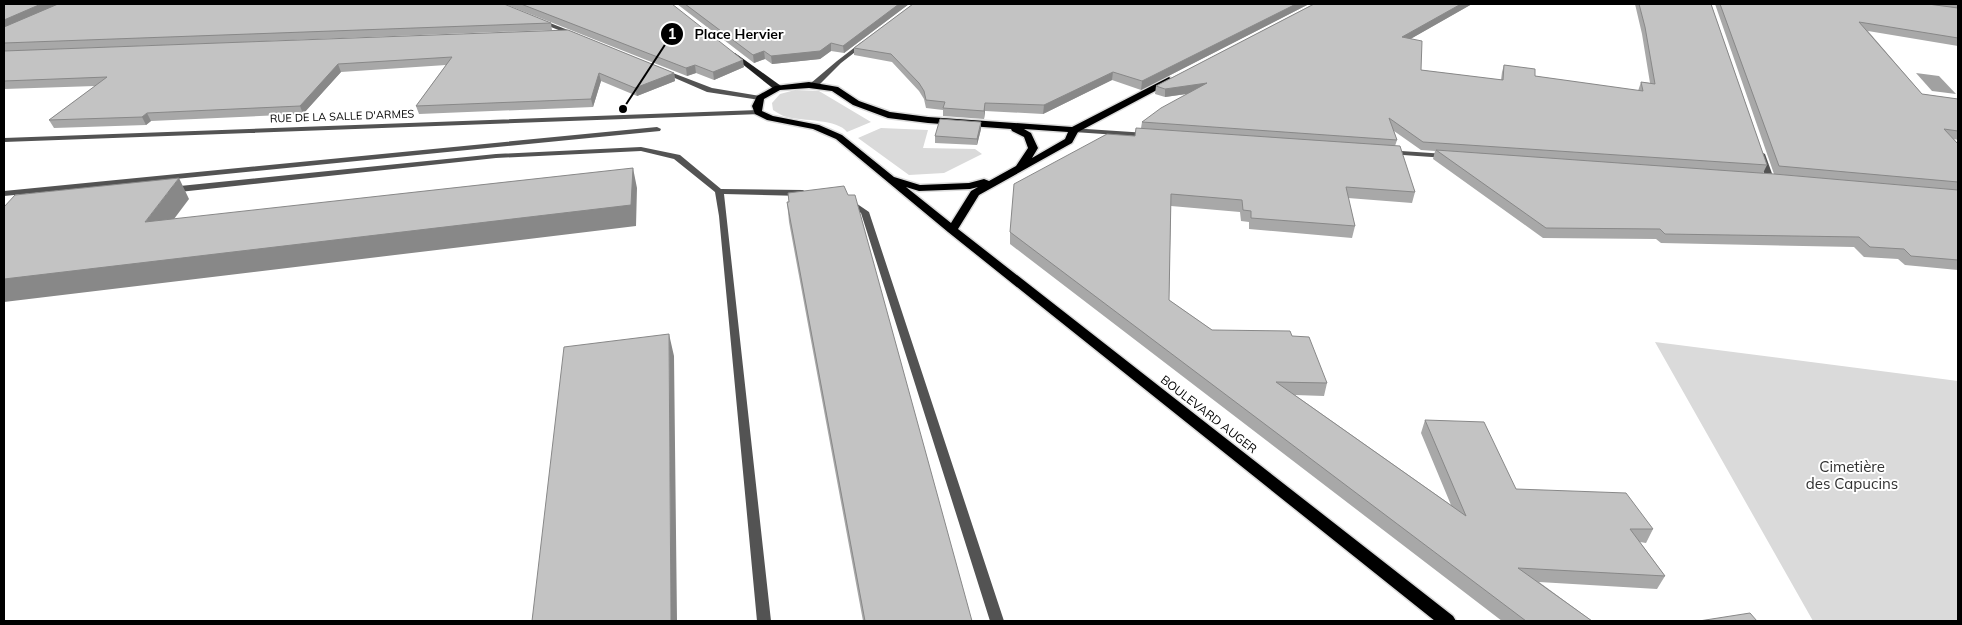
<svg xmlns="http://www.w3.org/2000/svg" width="1962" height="625" viewBox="0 0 1962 625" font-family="Mulish,sans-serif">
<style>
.green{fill:#dadada}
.water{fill:#a1a1a1}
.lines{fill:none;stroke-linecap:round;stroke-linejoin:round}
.primary-casing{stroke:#dbdbdb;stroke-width:3}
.lane{fill:#535353;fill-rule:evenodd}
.street{fill:#535353;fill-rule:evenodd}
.secondary{fill:#202020;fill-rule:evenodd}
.primary{fill:#000;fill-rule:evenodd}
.wall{fill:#a8a8a8}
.shaded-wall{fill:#888}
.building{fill:#c3c3c3;stroke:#888}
.labels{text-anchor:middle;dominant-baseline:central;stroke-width:4;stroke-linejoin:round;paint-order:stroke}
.far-street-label{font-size:11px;fill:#000;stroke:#fff}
.street-label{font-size:12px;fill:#000;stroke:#fff}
.near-park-label{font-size:15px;fill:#313131;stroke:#fff}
.leader{fill:none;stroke:#000;stroke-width:2}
.callout-dot{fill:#000;stroke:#fff;stroke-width:2}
.mark-label{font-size:15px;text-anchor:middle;font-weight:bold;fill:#fff}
.callout-label{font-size:14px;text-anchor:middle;font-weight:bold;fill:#000;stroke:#fff;stroke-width:4;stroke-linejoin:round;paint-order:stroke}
</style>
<rect width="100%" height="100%" fill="#fff"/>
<path class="green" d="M 795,90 L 819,91 L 871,122 L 847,132 C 838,119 802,121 787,117 C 782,116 778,113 773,110 L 772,103 L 780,94 Z
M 881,128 L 928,130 L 923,148 L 975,149 L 982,154 L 944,173 L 909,175 L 858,138 Z
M 1655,342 L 1958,381 L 1958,621 L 1813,621 Z"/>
<path class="water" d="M 1916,73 L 1939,76 L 1956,94 L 1932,91 Z"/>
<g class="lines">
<defs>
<path id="primary" d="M 1169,77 L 1173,80 L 1172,82 L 1078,132 L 1072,143 L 979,195 L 958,229 L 1453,616 L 1456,621 L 1435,621 L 948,232 L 836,139 L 813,129 L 767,120 L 755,114 L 752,106 L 757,96 L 775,86 L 809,82 L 838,87 L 859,101 L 890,112 L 928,117 L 1072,127 ZM 809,88 L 832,91 L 853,105 L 888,118 L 928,123 L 1011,129 L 1012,131 L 1024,137 L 1028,148 L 1016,166 L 989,181 L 984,179 L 969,183 L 920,185 L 894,177 L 842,135 L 819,125 L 773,116 L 762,111 L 764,99 L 780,90 ZM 1024,129 L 1068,132 L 1065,139 L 1032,158 L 1038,148 L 1031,133 ZM 906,187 L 919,191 L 970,189 L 978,187 L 971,191 L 951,223 Z"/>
</defs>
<use href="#primary" class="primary-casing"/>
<path class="lane" d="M 641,147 L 680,155 L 721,189 L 803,190 L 807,193 L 803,196 L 724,194 L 771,621 L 757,621 L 719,216 L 715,192 L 674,159 L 641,151 L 496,158 L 170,193 L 166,190 L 170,187 L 496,154 Z
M 847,197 L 869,212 L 1004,621 L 990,621 L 861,213 L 844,202 L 843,200 L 844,198 Z"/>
<path class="street" d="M 540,19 L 578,34 L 579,35 L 574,36 L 538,22 L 537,21 Z
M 863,41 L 868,42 L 841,63 L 817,87 L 811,87 L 811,83 L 837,61 Z
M 661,70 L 665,70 L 712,88 L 760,96 L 764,98 L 760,100 L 707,92 L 661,72 Z
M 758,110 L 762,112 L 761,114 L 4,142 L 4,138 Z
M 657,127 L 661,129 L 660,131 L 4,196 L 4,191 Z
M 1071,128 L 1147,133 L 1151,135 L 1147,137 L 1074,132 L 1070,130 Z
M 1386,150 L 1446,154 L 1450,156 L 1446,158 L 1389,154 L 1386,154 Z
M 1758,152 L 1761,152 L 1765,154 L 1774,179 L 1773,181 L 1767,181 L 1766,179 L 1757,154 Z"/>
<path class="secondary" d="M 731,53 L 735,53 L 781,86 L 781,90 L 775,90 L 731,55 Z"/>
<use href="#primary" class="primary"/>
</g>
<path class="wall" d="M 4,4 L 551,23 L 552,30 L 138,46 L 568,30 L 674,73 L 675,81 L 637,96 L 601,81 L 593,107 L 419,114 L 416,106 L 446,65 L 341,72 L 303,114 L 151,121 L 146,125 L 54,128 L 49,120 L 95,86 L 4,89 Z
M 505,4 L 672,4 L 744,67 L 714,80 L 696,73 L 687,76 Z
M 677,4 L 909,4 L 844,53 L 831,51 L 820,59 L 772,64 L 765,59 L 754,63 Z
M 913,4 L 1309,4 L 1141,90 L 1112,80 L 1043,114 L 985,111 L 984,119 L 943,116 L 943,110 L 926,108 L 924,99 L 919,91 L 892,62 L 854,55 L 854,48 Z
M 1314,4 L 1472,4 L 1410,39 L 1421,70 L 1501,80 L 1502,72 L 1504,65 L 1535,76 L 1638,91 L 1641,82 L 1650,83 L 1642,34 L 1635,4 L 1711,4 L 1767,165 L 1763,173 L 1774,174 L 1715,4 L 1958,4 L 1958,46 L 1868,31 L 1922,94 L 1958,99 L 1958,140 L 1954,139 L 1958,144 L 1958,270 L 1905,265 L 1898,259 L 1864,257 L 1854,247 L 1661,243 L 1656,239 L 1543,238 L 1433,159 L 1435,151 L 1421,150 L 1394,131 L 1397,140 L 1395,146 L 1415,192 L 1412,203 L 1348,198 L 1355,226 L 1352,238 L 1249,229 L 1249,222 L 1241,221 L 1240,212 L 1171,206 L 1169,300 L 1212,330 L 1292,336 L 1327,383 L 1324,396 L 1295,395 L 1451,505 L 1421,433 L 1425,420 L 1516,489 L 1653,529 L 1646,543 L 1640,542 L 1665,576 L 1657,589 L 1539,582 L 1592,621 L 1502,621 L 1010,244 L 1010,232 L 1135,136 L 1141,128 L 1142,122 L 1187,94 L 1165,97 L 1155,94 L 1156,86 Z
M 981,129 L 977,145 L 935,143 L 935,136 Z
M 788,193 L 972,621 L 863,621 L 789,222 L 787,202 L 789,202 Z"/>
<path class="shaded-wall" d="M 41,4 L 61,4 L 4,29 L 4,20 Z
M 899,4 L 909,4 L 844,53 L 843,46 Z
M 1296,4 L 1309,4 L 1141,90 L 1142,81 Z
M 1461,4 L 1472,4 L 1400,45 L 1402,37 Z
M 831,43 L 831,51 L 820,59 L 772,64 L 771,56 Z
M 764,51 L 765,59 L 754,63 L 753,55 Z
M 743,60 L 744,67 L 714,80 L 713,72 Z
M 338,64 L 341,72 L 303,114 L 300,106 Z
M 695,65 L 696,73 L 687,76 L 686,68 Z
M 1113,72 L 1112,80 L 1043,114 L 1044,105 Z
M 599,73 L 601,81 L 593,107 L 591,99 Z
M 674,73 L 675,81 L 637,96 L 635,88 Z
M 1207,83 L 1206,91 L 1165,97 L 1165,89 Z
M 985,103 L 985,111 L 984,119 L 984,111 Z
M 147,113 L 151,121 L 146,125 L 142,117 Z
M 981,122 L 981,129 L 977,145 L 977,139 Z
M 633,168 L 637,188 L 636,226 L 4,302 L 4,279 Z
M 179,178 L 189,199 L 156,243 L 145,222 Z
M 669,334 L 674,356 L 677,621 L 671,621 Z"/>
<path class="building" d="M 4,4 L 41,4 L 4,20 Z
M 58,4 L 504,4 L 551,23 L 4,43 L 4,27 Z
M 521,4 L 672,4 L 743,60 L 713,72 L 695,65 L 686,68 Z
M 685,4 L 899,4 L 843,46 L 831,43 L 820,51 L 771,56 L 764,51 L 753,55 Z
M 913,4 L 1296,4 L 1142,81 L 1113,72 L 1044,105 L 985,103 L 984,111 L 943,108 L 945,102 L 926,100 L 924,91 L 919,83 L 891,54 L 854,48 Z
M 1314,4 L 1461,4 L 1402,37 L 1422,41 L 1421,70 L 1503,80 L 1504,65 L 1535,69 L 1535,76 L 1643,91 L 1641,82 L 1655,84 L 1645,27 L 1639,4 L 1711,4 L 1767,165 L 1423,142 L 1389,118 L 1397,140 L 1142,122 L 1161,108 L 1207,83 L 1165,89 L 1156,86 Z
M 1720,4 L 1928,4 L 1958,8 L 1958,38 L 1859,22 L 1922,94 L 1958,99 L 1958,131 L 1944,129 L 1958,144 L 1958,182 L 1779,166 Z
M 568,30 L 674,73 L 635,88 L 599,73 L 591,99 L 416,106 L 452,57 L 338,64 L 300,106 L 147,113 L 142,117 L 49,120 L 107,77 L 4,81 L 4,51 Z
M 940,119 L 981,122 L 977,139 L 935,136 Z
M 1136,128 L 1400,146 L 1415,192 L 1346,187 L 1355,226 L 1251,218 L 1251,211 L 1243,210 L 1242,200 L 1171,194 L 1169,300 L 1212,330 L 1290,331 L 1292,336 L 1309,337 L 1327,383 L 1276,382 L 1466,516 L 1425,420 L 1484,422 L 1516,489 L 1626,493 L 1653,529 L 1630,529 L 1665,576 L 1518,568 L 1592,621 L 1526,621 L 1010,232 L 1014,184 L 1107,134 L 1135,136 Z
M 1436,150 L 1774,174 L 1958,190 L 1958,260 L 1911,256 L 1904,249 L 1870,247 L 1859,237 L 1665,234 L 1660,229 L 1546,228 Z
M 633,168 L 631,205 L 4,279 L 4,207 L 15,195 L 179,178 L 145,222 Z
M 844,186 L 848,195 L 855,195 L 972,621 L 865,621 L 787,202 L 789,202 L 788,193 Z
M 669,334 L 671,621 L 532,621 L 564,347 Z
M 1750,613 L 1757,621 L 1699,621 Z"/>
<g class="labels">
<g class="far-street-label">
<text transform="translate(342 116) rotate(-2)">RUE DE LA SALLE D'ARMES</text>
</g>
<g class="street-label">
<text transform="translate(1209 414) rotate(38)">BOULEVARD AUGER</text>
</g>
<g class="near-park-label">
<text x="1852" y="466">Cimetière<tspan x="1852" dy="17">des Capucins</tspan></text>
</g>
</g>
<path class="leader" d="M623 109L672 34"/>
<g class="callout-dot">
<circle cx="623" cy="109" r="5"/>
<circle cx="672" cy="34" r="12"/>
</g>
<g class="mark-label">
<text x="672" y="39">1</text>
</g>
<g class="callout-label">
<text x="739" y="39">Place Hervier</text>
</g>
<rect width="1962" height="625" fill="none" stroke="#000000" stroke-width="10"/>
</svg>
